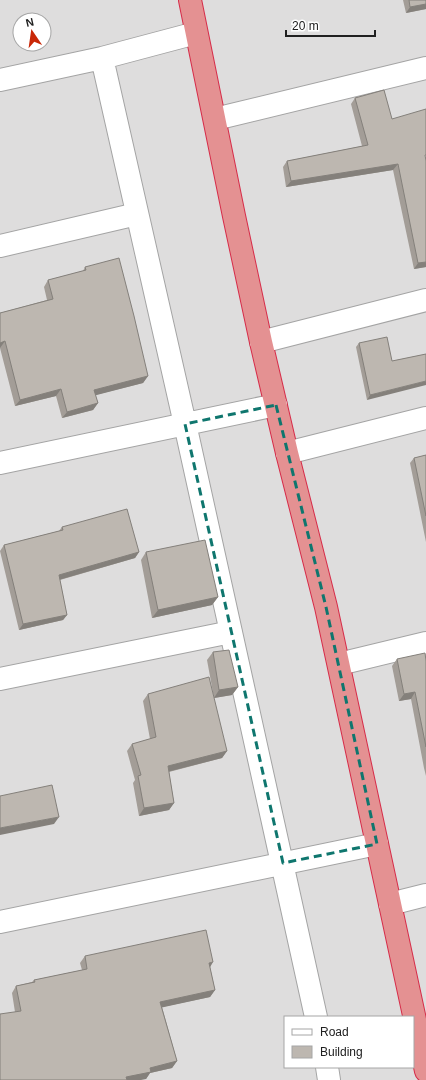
<svg xmlns="http://www.w3.org/2000/svg" width="426" height="1080" viewBox="0 0 426 1080" font-family="Arial,sans-serif">
<style>
.residential{fill:#dedddd;fill-rule:evenodd}
.lines{fill:none;stroke-linecap:round;stroke-linejoin:round}
.street-casing{stroke:#a4a4a4;stroke-width:24}
.highway-casing{stroke:#d62c49;stroke-width:24}
.street{stroke:#fff;stroke-width:22}
.highway{stroke:#e49192;stroke-width:22}
.wall{fill:#a39d97}
.shaded-wall{fill:#84807b}
.building{fill:#bdb7b0;stroke:#84807b}
.marked{fill:none;stroke:#0f766e;stroke-width:3;stroke-dasharray:8 5;stroke-linejoin:round}
</style>
<rect width="100%" height="100%" fill="#f0eee6"/>
<path class="residential" d="M 0,0 L 426,0 L 426,1080 L 0,1080 ZM 20,20 L 44,20 L 44,44 L 20,44 ZM 285,1017 L 413,1017 L 413,1067 L 285,1067 Z"/>
<g class="lines">
<defs>
<path id="street" d="M 102,58 L 185,424 L 316,1017
M 0,80 L 102,58 L 196,33
M 215,119 L 426,68
M 0,246 L 137,214
M 261,342 L 426,300
M 287,453 L 426,418
M 0,463 L 276,405
M 339,664 L 426,643
M 0,679 L 231,632
M 390,904 L 426,895
M 0,922 L 377,844
M 327,1067 L 329,1080"/>
<path id="highway" d="M 190,0 L 234,216 L 261,342 L 287,453 L 326,607 L 426,1071"/>
</defs>
<use href="#street" class="street-casing"/>
<use href="#highway" class="highway-casing"/>
<use href="#street" class="street"/>
<use href="#highway" class="highway"/>
</g>
<path class="wall" d="M 403,0 L 426,0 L 426,9 L 406,13 Z
M 384,90 L 426,267 L 414,269 L 393,170 L 286,187 L 283,167 L 287,161 L 362,146 L 351,104 L 355,98 Z
M 85,267 L 148,376 L 143,383 L 95,395 L 98,403 L 93,410 L 62,418 L 56,396 L 15,406 L 0,348 L 0,313 L 47,300 L 44,287 L 48,280 L 83,271 Z
M 359,343 L 392,361 L 426,354 L 367,400 L 356,347 Z
M 426,455 L 426,542 L 410,463 L 414,458 Z
M 62,527 L 139,552 L 135,558 L 60,580 L 67,615 L 63,620 L 19,630 L 0,551 L 4,545 L 59,531 Z
M 146,552 L 218,597 L 212,605 L 152,618 L 141,560 Z
M 213,652 L 238,687 L 232,695 L 214,698 L 207,660 Z
M 397,659 L 426,661 L 426,776 L 424,768 L 411,699 L 399,701 L 392,666 Z
M 148,694 L 227,751 L 222,758 L 169,772 L 174,803 L 169,810 L 139,816 L 133,783 L 135,780 L 127,751 L 132,744 L 150,739 L 143,701 Z
M 85,956 L 210,967 L 215,990 L 210,997 L 162,1007 L 177,1061 L 172,1068 L 150,1073 L 146,1079 L 15,1012 L 12,993 L 16,986 L 32,982 L 34,980 L 82,970 L 80,963 Z"/>
<path class="shaded-wall" d="M 426,4 L 426,9 L 406,13 L 410,7 Z
M 398,164 L 393,170 L 286,187 L 291,181 Z
M 426,262 L 426,267 L 414,269 L 418,263 Z
M 5,341 L 0,348 L 0,343 Z
M 148,376 L 143,383 L 89,397 L 94,390 Z
M 426,381 L 426,385 L 367,400 L 370,395 Z
M 61,389 L 56,396 L 15,406 L 20,400 Z
M 98,403 L 93,410 L 62,418 L 67,412 Z
M 139,552 L 135,558 L 55,581 L 59,575 Z
M 218,597 L 212,605 L 152,618 L 158,610 Z
M 67,615 L 63,620 L 19,630 L 23,624 Z
M 238,687 L 232,695 L 214,698 L 219,690 Z
M 415,692 L 411,699 L 399,701 L 404,694 Z
M 227,751 L 222,758 L 163,773 L 168,766 Z
M 174,803 L 169,810 L 139,816 L 144,808 Z
M 59,817 L 54,824 L 0,835 L 0,828 Z
M 213,962 L 209,969 L 209,963 Z
M 215,990 L 210,997 L 155,1009 L 160,1002 Z
M 177,1061 L 172,1068 L 150,1073 L 146,1079 L 141,1080 L 124,1080 L 126,1077 L 150,1068 Z"/>
<path class="building" d="M 409,0 L 426,0 L 426,4 L 410,7 Z
M 384,90 L 392,119 L 426,109 L 426,155 L 425,155 L 426,161 L 426,262 L 418,263 L 398,164 L 291,181 L 287,161 L 368,145 L 355,98 Z
M 119,258 L 134,316 L 148,376 L 94,390 L 98,403 L 67,412 L 61,389 L 20,400 L 5,341 L 0,343 L 0,313 L 53,299 L 48,280 L 86,270 L 85,267 Z
M 387,337 L 392,361 L 426,354 L 426,381 L 370,395 L 359,343 Z
M 426,455 L 426,516 L 414,458 Z
M 127,509 L 139,552 L 59,575 L 67,615 L 23,624 L 4,545 L 63,530 L 62,527 Z
M 205,540 L 218,597 L 158,610 L 146,552 Z
M 229,650 L 238,687 L 219,690 L 213,652 Z
M 425,653 L 426,661 L 426,747 L 415,692 L 404,694 L 397,659 Z
M 209,677 L 227,751 L 168,766 L 174,803 L 144,808 L 138,776 L 141,775 L 132,744 L 156,737 L 148,694 Z
M 52,785 L 59,817 L 0,828 L 0,796 Z
M 206,930 L 213,962 L 209,963 L 215,990 L 160,1002 L 177,1061 L 150,1068 L 151,1072 L 126,1077 L 127,1080 L 0,1080 L 0,1014 L 21,1011 L 16,986 L 35,982 L 34,980 L 87,969 L 85,956 Z"/>
<path class="marked" d="M 276,405 L 326,607 L 377,844 L 283,863 L 185,424 Z"/>
<rect x="284" y="1016" width="130" height="52" fill="#ffffff" stroke="#a6a6a6"/>
<rect x="292" y="1029" width="20" height="6" fill="#ffffff" stroke="#a6a6a6"/>
<text x="320" y="1036" font-size="12" fill="#202020">Road</text>
<rect x="292" y="1046" width="20" height="12" fill="#bdb7b0" stroke="#a6a6a6"/>
<text x="320" y="1056" font-size="12" fill="#202020">Building</text>
<g transform="translate(32 32) rotate(347)"><circle r="19" fill="#ffffff" stroke="#a6a6a6"/>
<path d="M0-3L7 15L0 10L-7 15Z" fill="#c92707"/>
<text y="-6" font-size="11" font-weight="bold" text-anchor="middle" fill="#202020">N</text>
</g>
<path d="M286 30v6h89v-6" fill="none" stroke="#202020" stroke-width="2"/>
<text x="292" y="30" font-size="12" fill="#202020" stroke="#ffffff" stroke-width="3" paint-order="stroke">20 m</text>
</svg>
